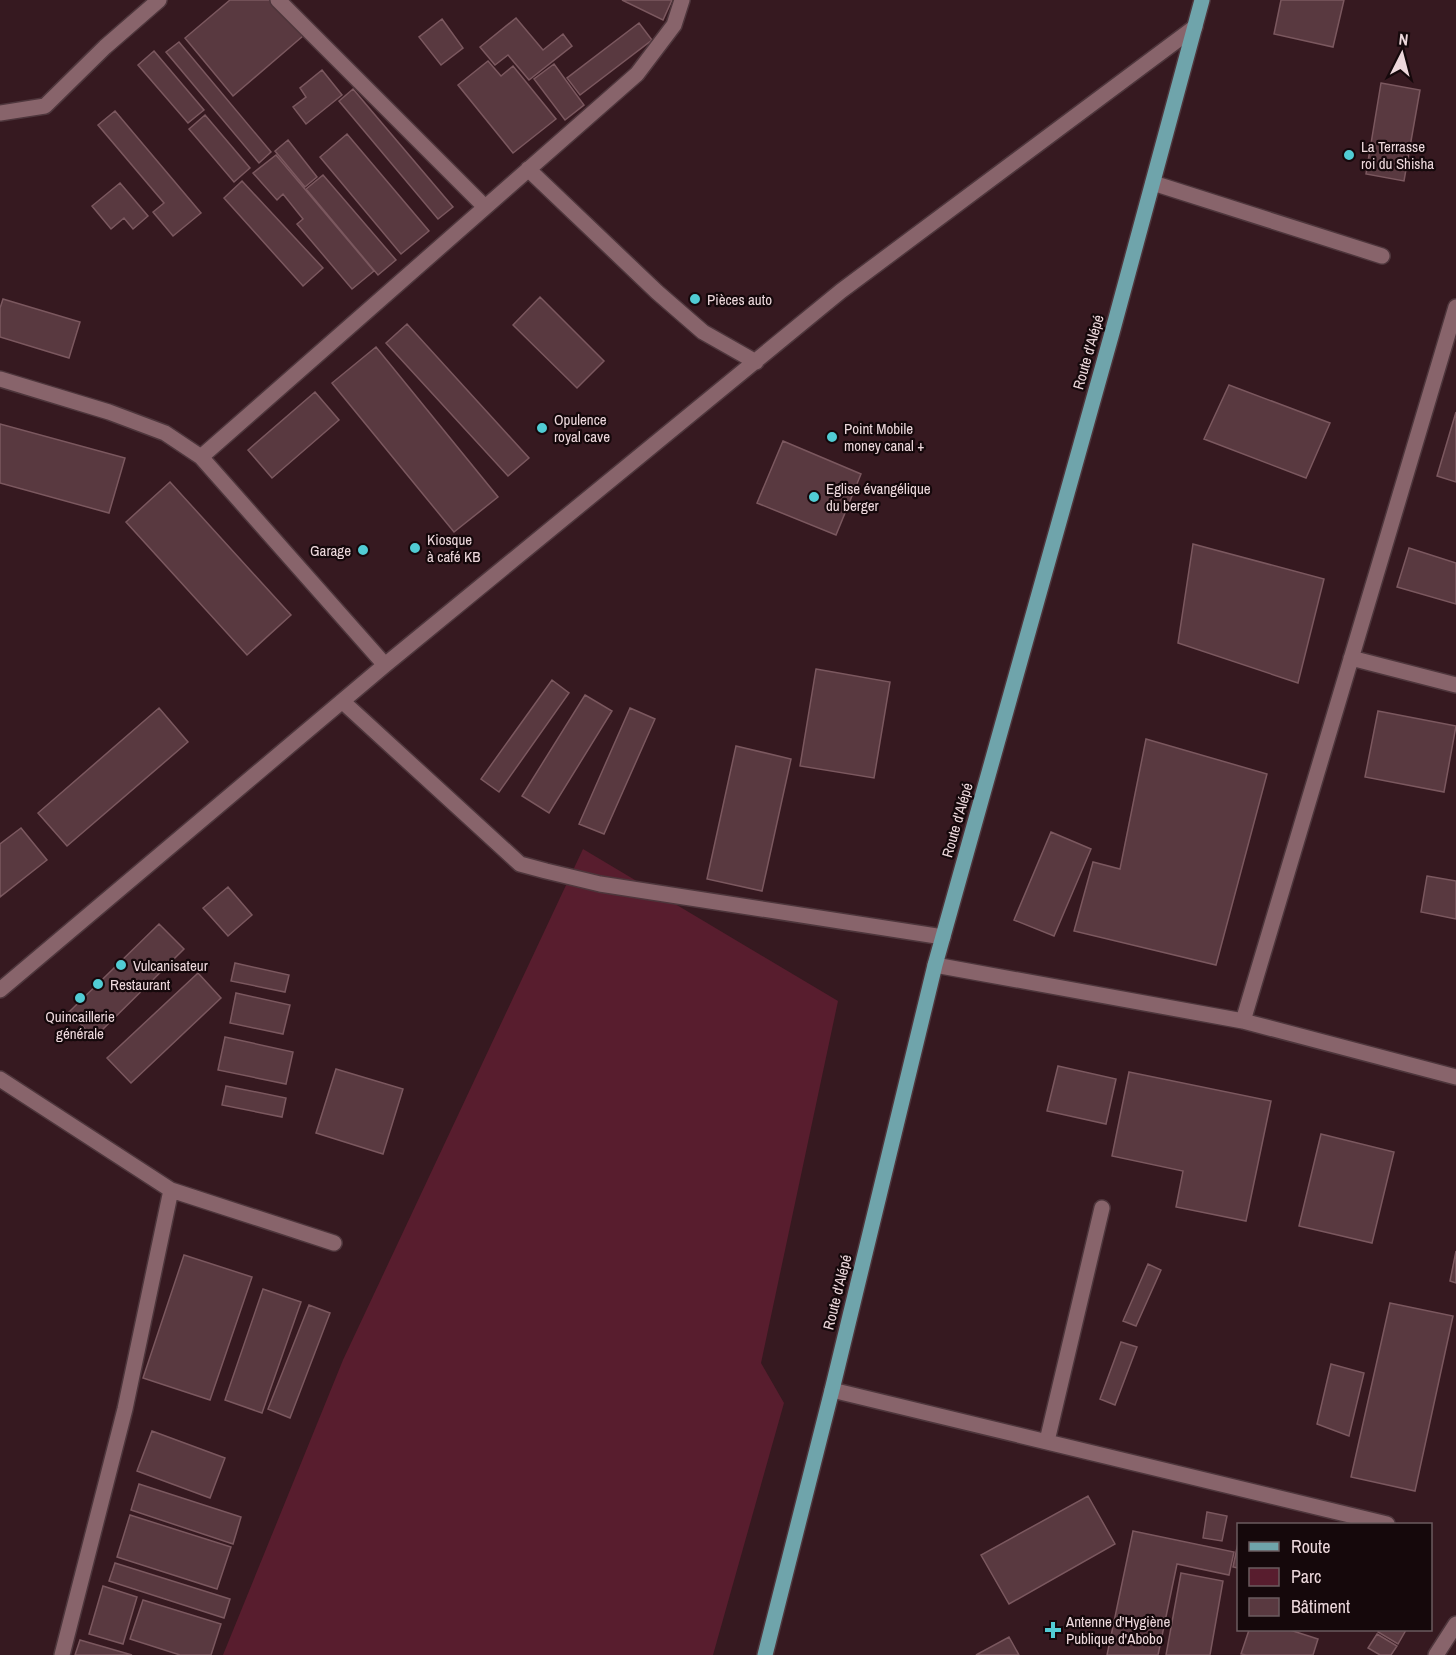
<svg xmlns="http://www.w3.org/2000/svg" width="1456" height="1655" viewBox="0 0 1456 1655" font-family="'Archivo Narrow',sans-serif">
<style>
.green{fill:#581d2e}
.building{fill:#593940;stroke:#7b585f;stroke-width:1.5}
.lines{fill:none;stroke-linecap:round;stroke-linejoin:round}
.minor-casing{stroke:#4e363c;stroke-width:18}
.major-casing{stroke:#4e363c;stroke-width:18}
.minor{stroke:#88646b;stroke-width:15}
.major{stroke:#6fa4ab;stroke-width:15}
.poi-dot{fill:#51ccd4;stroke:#15080b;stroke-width:2}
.labels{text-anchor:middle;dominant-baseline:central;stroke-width:4.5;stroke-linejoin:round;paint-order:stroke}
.poi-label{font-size:15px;fill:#edd8dc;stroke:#15080b;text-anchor:start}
.street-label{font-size:15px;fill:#edd8dc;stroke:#15080b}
</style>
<rect width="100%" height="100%" fill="#361920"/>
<path class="green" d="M 583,849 L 838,1001 L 761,1363 L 784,1403 L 713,1655 L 223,1655 L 343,1360 Z"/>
<path class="building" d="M 230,0 L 272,0 L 303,36 L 233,96 L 185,38 Z
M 622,0 L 672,0 L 663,20 Z
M 1281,0 L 1344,0 L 1333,47 L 1274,34 Z
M 516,18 L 543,50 L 563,34 L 572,46 L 529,80 L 508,55 L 495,65 L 480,47 Z
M 442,19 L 463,48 L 441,65 L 419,37 Z
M 639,23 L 652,40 L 580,95 L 567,78 Z
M 179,42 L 271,152 L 259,163 L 166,52 Z
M 154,51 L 204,110 L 188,123 L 138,65 Z
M 488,61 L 501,76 L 513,66 L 556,119 L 513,153 L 458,85 Z
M 554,64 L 584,105 L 565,120 L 534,79 Z
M 322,70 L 342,95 L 306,124 L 293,107 L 306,97 L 300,88 Z
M 1381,83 L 1420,90 L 1404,181 L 1366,174 Z
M 353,89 L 453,207 L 438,219 L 339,101 Z
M 115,111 L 201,213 L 173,236 L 153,212 L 164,203 L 98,125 Z
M 205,115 L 250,168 L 234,182 L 189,129 Z
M 347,134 L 429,231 L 401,254 L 320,157 Z
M 288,140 L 317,177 L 305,187 L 275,151 Z
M 276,155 L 374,271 L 352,289 L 297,224 L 303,219 L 283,194 L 277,200 L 253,173 Z
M 323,175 L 396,260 L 378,275 L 306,189 Z
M 242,181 L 323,268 L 303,286 L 224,198 Z
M 120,183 L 148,216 L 133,229 L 124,218 L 111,229 L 92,206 Z
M 540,297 L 604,361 L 577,388 L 513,325 Z
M 3,299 L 80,322 L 69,358 L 0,337 L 0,308 Z
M 407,324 L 529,458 L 508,476 L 386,343 Z
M 376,347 L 498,497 L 454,532 L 332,383 Z
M 1229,385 L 1330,423 L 1306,478 L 1204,439 Z
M 315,392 L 339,420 L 272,478 L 248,450 Z
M 1456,412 L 1456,482 L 1437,476 Z
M 0,424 L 125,458 L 109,513 L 0,483 Z
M 783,441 L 861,474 L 836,535 L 757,503 Z
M 170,482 L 291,615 L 247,655 L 126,522 Z
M 1193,544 L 1324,579 L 1298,683 L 1178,643 Z
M 1409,548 L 1456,563 L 1456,604 L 1397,587 Z
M 816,669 L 890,682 L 874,778 L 800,766 Z
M 552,680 L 569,693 L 499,792 L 481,779 Z
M 585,695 L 612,711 L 549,813 L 522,796 Z
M 159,708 L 188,742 L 67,846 L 38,813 Z
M 630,708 L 655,719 L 604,834 L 579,824 Z
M 1378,711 L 1456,726 L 1444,792 L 1365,777 Z
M 1146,739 L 1267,774 L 1216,965 L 1074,931 L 1093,862 L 1120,869 Z
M 736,746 L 791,759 L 762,891 L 707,879 Z
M 21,828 L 47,860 L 0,897 L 0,844 Z
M 1051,832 L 1091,849 L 1054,936 L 1014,920 Z
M 1427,876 L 1456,881 L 1456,919 L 1421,912 Z
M 228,887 L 252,915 L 228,936 L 203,908 Z
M 159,924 L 184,949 L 94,1038 L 69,1012 Z
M 235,963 L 289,975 L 285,992 L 231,981 Z
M 198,973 L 221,998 L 131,1083 L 107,1058 Z
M 236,993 L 290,1005 L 283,1034 L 230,1023 Z
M 225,1037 L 293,1052 L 286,1084 L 218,1070 Z
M 1058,1066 L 1116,1079 L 1106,1124 L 1047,1111 Z
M 336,1069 L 403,1089 L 383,1154 L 316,1133 Z
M 1129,1072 L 1271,1101 L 1246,1221 L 1176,1207 L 1183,1171 L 1112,1156 Z
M 226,1086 L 286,1098 L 282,1117 L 222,1105 Z
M 1321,1134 L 1394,1152 L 1372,1243 L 1299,1226 Z
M 1456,1251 L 1456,1283 L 1450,1281 Z
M 184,1255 L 252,1277 L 210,1400 L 143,1378 Z
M 1148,1264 L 1161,1270 L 1136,1326 L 1123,1321 Z
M 263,1289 L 301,1302 L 262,1413 L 225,1400 Z
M 1390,1303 L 1453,1316 L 1415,1491 L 1351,1477 Z
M 309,1305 L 330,1313 L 290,1418 L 268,1409 Z
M 1121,1342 L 1137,1347 L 1115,1405 L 1100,1399 Z
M 1331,1364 L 1364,1373 L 1349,1436 L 1317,1424 Z
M 152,1431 L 225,1458 L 210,1498 L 137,1471 Z
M 139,1484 L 241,1517 L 233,1544 L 131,1510 Z
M 1088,1496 L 1115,1544 L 1009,1604 L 981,1555 Z
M 1207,1512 L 1227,1516 L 1222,1541 L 1203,1538 Z
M 130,1515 L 231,1547 L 217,1589 L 117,1557 Z
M 1133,1531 L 1234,1552 L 1229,1575 L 1177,1564 L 1158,1655 L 1107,1655 Z
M 1238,1543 L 1238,1568 L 1233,1567 Z
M 115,1563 L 230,1599 L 224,1618 L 109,1581 Z
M 1181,1573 L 1223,1581 L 1210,1655 L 1166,1655 Z
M 103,1586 L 137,1597 L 123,1644 L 89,1634 Z
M 143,1600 L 221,1624 L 211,1655 L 180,1655 L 130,1639 Z
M 1249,1630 L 1290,1630 L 1318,1639 L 1313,1655 L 1246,1655 L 1241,1654 Z
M 1379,1630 L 1406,1630 L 1398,1644 L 1378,1632 Z
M 1377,1634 L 1397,1646 L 1391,1655 L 1380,1655 L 1368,1648 Z
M 1009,1637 L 1019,1655 L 976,1655 Z
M 80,1640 L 132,1655 L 75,1655 Z"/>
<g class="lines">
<defs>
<path id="minor" d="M 278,0 L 485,207
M 0,113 L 45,106 L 105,47 L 159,0
M 528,169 L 657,292 L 703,332 L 756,362
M 1153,183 L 1382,256
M 0,379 L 109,412 L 165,433 L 201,457 L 385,665
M 201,457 L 637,74 L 674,25 L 682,0
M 1351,658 L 1456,685
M 342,701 L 520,864 L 546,871 L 600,884 L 943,937
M 935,965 L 1243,1021 L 1456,1077
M 0,990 L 385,665 L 841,291 L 1195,27
M 1243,1021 L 1456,307
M 0,1079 L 171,1190 L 125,1409 L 62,1655
M 171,1190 L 334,1243
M 832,1390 L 1387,1524
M 1047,1441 L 1102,1208
M 1436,1655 L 1456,1624"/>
<path id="major" d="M 765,1655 L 832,1390 L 935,965 L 1112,333 L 1202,0"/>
</defs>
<use href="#minor" class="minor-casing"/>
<use href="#major" class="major-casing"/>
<use href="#minor" class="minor"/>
<use href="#major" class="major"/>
</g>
<g class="poi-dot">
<circle cx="1349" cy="155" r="6"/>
<circle cx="695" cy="299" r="6"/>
<circle cx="542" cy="428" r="6"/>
<circle cx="832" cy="437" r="6"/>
<circle cx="814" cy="497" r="6"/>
<circle cx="415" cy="548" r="6"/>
<circle cx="363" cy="550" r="6"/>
<circle cx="121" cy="965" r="6"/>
<circle cx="98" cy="984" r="6"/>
<circle cx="80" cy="998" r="6"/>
<path d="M1050 1621h6v6h6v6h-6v6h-6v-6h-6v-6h6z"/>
</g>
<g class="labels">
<g class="poi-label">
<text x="1361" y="146">La Terrasse<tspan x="1361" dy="17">roi du Shisha</tspan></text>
<text x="707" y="299">Pièces auto</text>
<text x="554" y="419">Opulence<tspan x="554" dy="17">royal cave</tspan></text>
<text x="844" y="428">Point Mobile<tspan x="844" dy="17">money canal +</tspan></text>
<text x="826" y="488">Eglise évangélique<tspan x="826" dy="17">du berger</tspan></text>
<text x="427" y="539">Kiosque<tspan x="427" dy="17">à café KB</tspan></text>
<text x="351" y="550" text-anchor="end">Garage</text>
<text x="133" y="965">Vulcanisateur</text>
<text x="110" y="984">Restaurant</text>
<text x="80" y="1016" text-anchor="middle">Quincaillerie<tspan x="80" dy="17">générale</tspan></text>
<text x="1066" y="1621">Antenne d'Hygiène<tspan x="1066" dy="17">Publique d'Abobo</tspan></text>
</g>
<g class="street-label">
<text transform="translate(1088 352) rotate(-74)">Route d'Alépé</text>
<text transform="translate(957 820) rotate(-74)">Route d'Alépé</text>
<text transform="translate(837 1292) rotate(-76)">Route d'Alépé</text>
</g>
</g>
<rect x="1237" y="1523" width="195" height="108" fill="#15080b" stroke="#6b5b5f" stroke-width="1.5"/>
<rect x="1249" y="1542" width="30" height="9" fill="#6fa4ab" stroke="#6b5b5f" stroke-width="1.5"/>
<text x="1291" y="1553" font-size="18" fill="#edd8dc">Route</text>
<rect x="1249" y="1568" width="30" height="18" fill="#581d2e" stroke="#6b5b5f" stroke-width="1.5"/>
<text x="1291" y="1583" font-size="18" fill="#edd8dc">Parc</text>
<rect x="1249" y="1598" width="30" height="18" fill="#593940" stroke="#6b5b5f" stroke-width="1.5"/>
<text x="1291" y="1613" font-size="18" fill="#edd8dc">Bâtiment</text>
<g transform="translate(1402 54) rotate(6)" stroke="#15080b" stroke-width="4.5" paint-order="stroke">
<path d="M0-4.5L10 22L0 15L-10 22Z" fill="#edd8dc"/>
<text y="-9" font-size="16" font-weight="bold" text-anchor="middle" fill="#edd8dc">N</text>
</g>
</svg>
